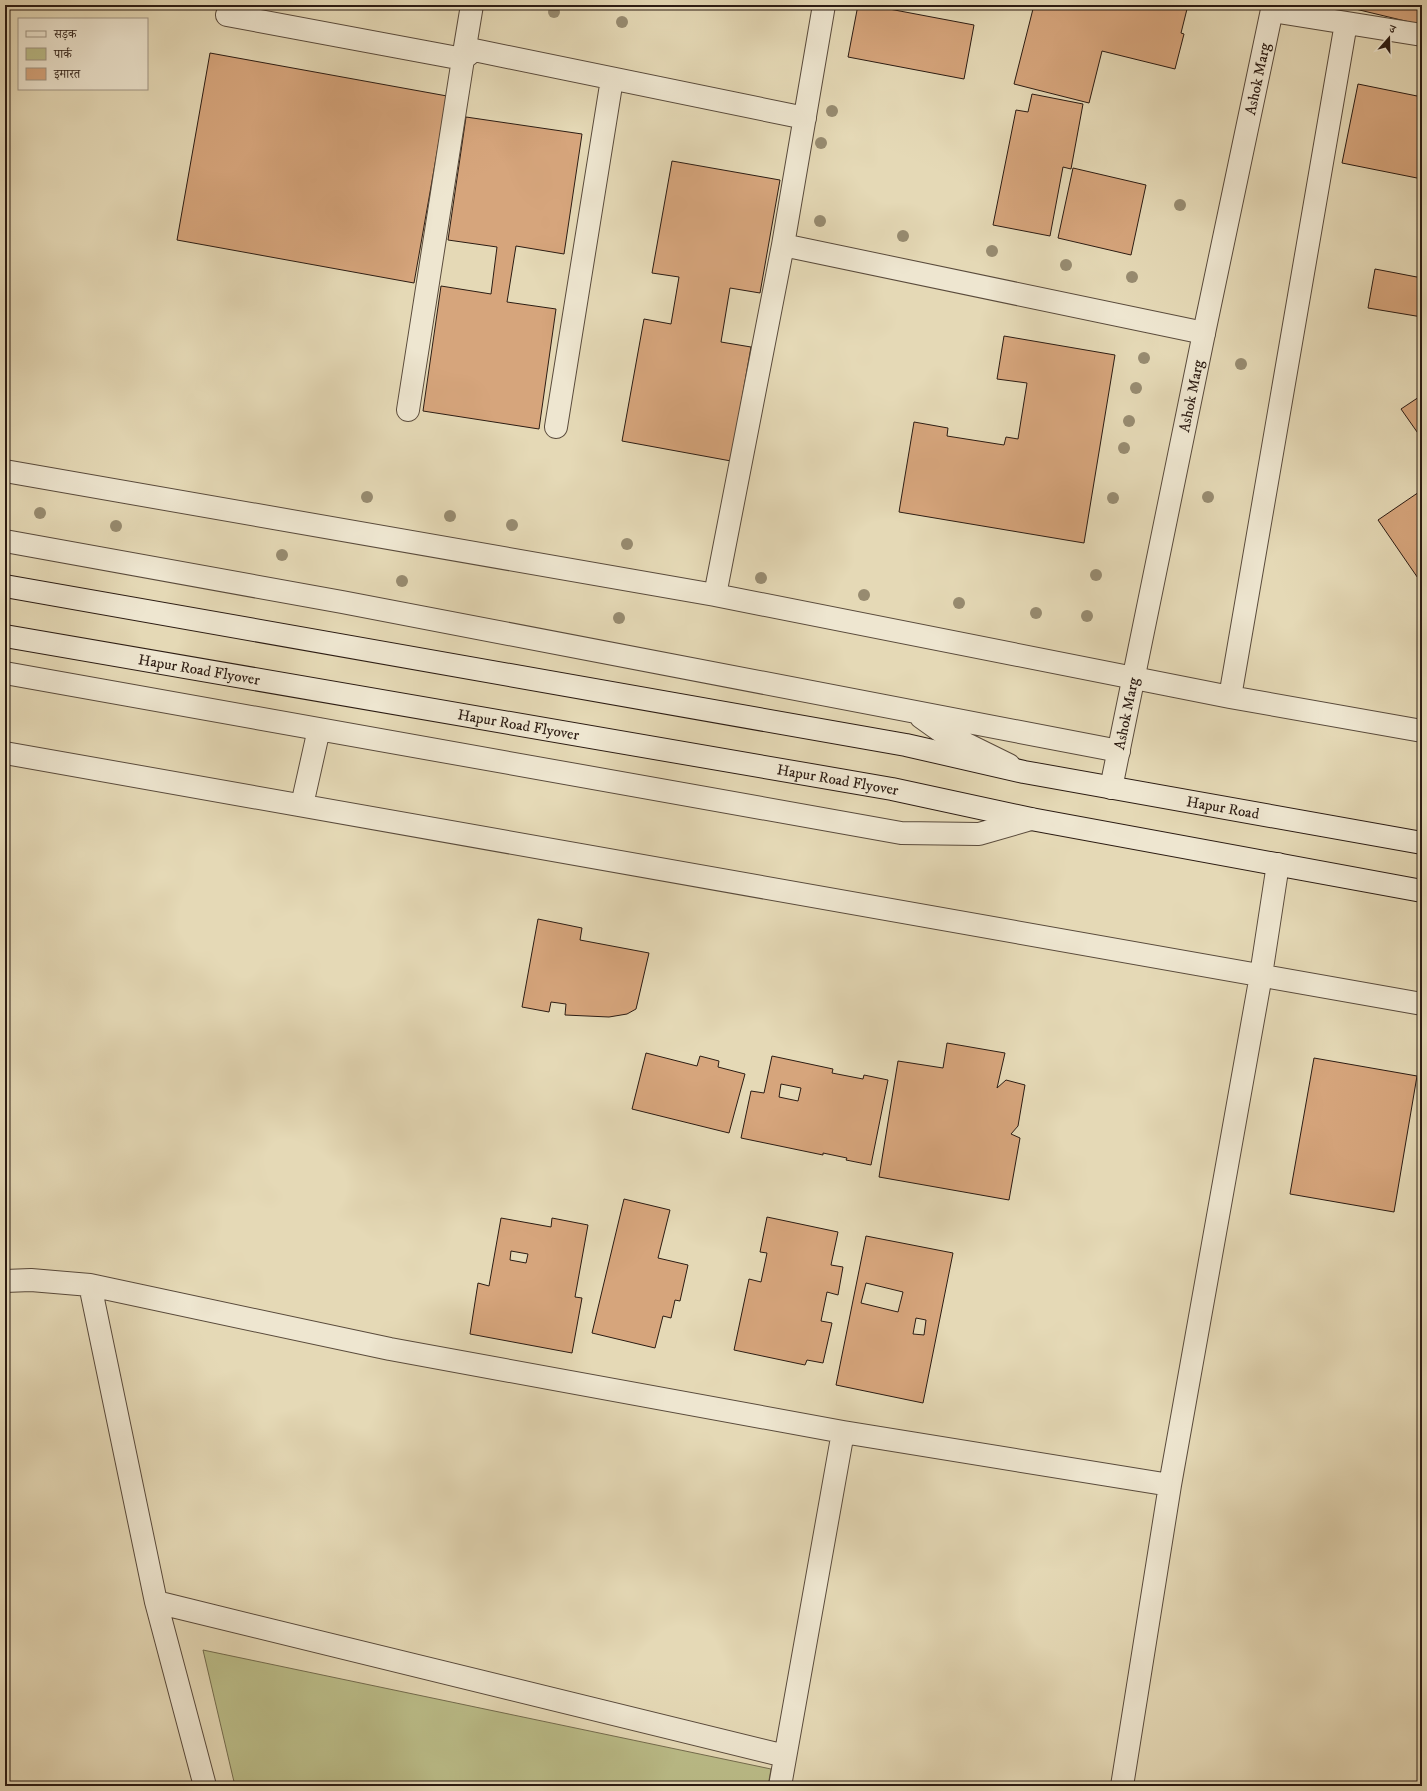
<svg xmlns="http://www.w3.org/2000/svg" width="1427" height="1791" viewBox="0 0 1427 1791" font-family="'IM FELL DW Pica','Noto Serif Devanagari',serif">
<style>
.green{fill:#bbbd89;stroke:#746c4e}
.building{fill:#d6a57c;stroke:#2c1c13;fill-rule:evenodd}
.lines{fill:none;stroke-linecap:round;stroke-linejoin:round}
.minor-casing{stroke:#5a4b3c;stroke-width:24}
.tertiary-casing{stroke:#5a4b3c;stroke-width:24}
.secondary-casing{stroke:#2c1c13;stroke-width:24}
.minor{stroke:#eee6d0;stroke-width:22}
.tertiary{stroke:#eee6d0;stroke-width:22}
.secondary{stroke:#eee6d0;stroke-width:22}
.tree{fill:#978b70}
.labels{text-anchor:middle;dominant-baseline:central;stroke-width:4;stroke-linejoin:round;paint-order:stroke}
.street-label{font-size:15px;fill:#2c1c13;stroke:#eee6d0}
</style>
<rect width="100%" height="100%" fill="#e5d9b6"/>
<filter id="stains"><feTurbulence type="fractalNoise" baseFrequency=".005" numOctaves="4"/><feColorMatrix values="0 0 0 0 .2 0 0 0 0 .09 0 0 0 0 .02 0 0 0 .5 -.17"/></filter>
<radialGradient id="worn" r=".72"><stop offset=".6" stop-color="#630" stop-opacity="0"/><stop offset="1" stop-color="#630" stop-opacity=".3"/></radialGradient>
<path class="green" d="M 203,1650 L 771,1769 L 768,1786 L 235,1786 Z"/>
<path class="building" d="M 858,5 L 868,5 L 974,25 L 964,79 L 848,57 Z
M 1034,5 L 1188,5 L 1181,33 L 1184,34 L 1175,69 L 1102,51 L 1089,103 L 1014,84 Z
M 1347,5 L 1422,5 L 1422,25 L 1347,7 Z
M 210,53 L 447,96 L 414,283 L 177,240 Z
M 1358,84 L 1422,97 L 1422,179 L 1342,163 Z
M 1032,94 L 1083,104 L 1071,169 L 1063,167 L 1050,236 L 993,225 L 1016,110 L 1028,112 Z
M 466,117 L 582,134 L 564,254 L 516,246 L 507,302 L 556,309 L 539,429 L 423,411 L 441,286 L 491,294 L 497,247 L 448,240 Z
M 672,161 L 780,180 L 760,293 L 730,288 L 721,342 L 751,347 L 731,461 L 622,441 L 644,319 L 671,324 L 679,277 L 652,273 Z
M 1073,168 L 1146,185 L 1131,255 L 1058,238 Z
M 1375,269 L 1422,278 L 1422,317 L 1368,308 Z
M 1004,336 L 1115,355 L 1084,543 L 899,512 L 914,422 L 948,428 L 947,436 L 1004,445 L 1006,437 L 1018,439 L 1027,383 L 997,379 Z
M 1422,395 L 1422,439 L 1401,409 Z
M 1422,490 L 1422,584 L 1378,520 Z
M 538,919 L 582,928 L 580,940 L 649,953 L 636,1009 L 627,1014 L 609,1017 L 565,1015 L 566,1004 L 551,1002 L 549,1012 L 522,1007 Z
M 947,1043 L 1005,1053 L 997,1088 L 1006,1080 L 1025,1085 L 1018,1126 L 1011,1134 L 1020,1138 L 1009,1200 L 879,1177 L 898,1061 L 943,1068 Z
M 646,1053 L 697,1066 L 700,1056 L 719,1061 L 718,1067 L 745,1074 L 729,1133 L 632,1109 Z
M 772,1056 L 833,1069 L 832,1073 L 863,1079 L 864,1075 L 888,1080 L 871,1165 L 846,1160 L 847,1158 L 823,1153 L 823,1155 L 741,1138 L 751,1091 L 764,1093 ZM 781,1084 L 801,1088 L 798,1101 L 779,1097 Z
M 1314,1058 L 1417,1076 L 1394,1212 L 1290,1194 Z
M 624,1199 L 670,1210 L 658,1258 L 688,1265 L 680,1301 L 675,1300 L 671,1318 L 663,1316 L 655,1348 L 592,1333 Z
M 767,1217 L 838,1232 L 831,1265 L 843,1267 L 838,1295 L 827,1292 L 821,1321 L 832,1323 L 823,1363 L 807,1360 L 805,1365 L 734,1350 L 749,1279 L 761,1282 L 767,1253 L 760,1252 Z
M 501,1218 L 551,1227 L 552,1218 L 588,1225 L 575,1297 L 582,1298 L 572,1353 L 470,1334 L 478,1283 L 489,1286 ZM 511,1251 L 528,1254 L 526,1263 L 510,1260 Z
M 866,1236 L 953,1253 L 923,1403 L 836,1385 ZM 866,1283 L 903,1292 L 898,1312 L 861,1303 ZM 916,1318 L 926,1320 L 924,1335 L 913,1334 Z"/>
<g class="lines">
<defs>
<path id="minor" d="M 472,5 L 463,59 L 474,50 L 805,118
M 1272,11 L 1422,35
M 227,15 L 463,59 L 408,410
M 783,245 L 1204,333
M 556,427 L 612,79
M 5,471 L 715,595 L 1230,697 L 1422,731
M 5,541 L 342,602 L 1119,751
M 715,595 L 783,245 L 824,5
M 5,673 L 901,833 L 979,834 L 1031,819
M 1230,697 L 1346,23
M 921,717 L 942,732 L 1009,765
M 5,753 L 1422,1004
M 302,805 L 319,729
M 5,1281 L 31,1280 L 90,1285 L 390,1349 L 843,1432 L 1170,1485
M 90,1285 L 156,1602 L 205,1786
M 156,1602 L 785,1756
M 780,1786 L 843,1432
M 1122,1786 L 1170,1485 L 1261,975 L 1278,864"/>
<g id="tertiary">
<path id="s1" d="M 1111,788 L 1204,333 L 1273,5"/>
</g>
<g id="secondary">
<path id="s2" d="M 5,586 L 906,745 L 1024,772 L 1422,843"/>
<path id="s3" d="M 5,636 L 892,789 L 1031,819 L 1422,891"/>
</g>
</defs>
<use href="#minor" class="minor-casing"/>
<use href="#tertiary" class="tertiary-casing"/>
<use href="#secondary" class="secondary-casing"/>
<use href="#minor" class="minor"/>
<use href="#tertiary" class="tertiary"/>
<use href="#secondary" class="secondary"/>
</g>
<g class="tree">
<circle cx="554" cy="12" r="6"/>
<circle cx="622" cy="22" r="6"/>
<circle cx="832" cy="111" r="6"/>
<circle cx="821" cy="143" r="6"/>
<circle cx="1180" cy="205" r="6"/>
<circle cx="820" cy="221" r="6"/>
<circle cx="903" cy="236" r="6"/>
<circle cx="992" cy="251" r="6"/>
<circle cx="1066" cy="265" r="6"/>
<circle cx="1132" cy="277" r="6"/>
<circle cx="1144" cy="358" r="6"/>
<circle cx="1241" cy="364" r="6"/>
<circle cx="1136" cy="388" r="6"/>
<circle cx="1129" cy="421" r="6"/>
<circle cx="1124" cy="448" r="6"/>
<circle cx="367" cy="497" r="6"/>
<circle cx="1208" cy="497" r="6"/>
<circle cx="1113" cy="498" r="6"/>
<circle cx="40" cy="513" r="6"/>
<circle cx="450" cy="516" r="6"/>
<circle cx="512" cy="525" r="6"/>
<circle cx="116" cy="526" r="6"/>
<circle cx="627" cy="544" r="6"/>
<circle cx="282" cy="555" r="6"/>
<circle cx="1096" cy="575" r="6"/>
<circle cx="761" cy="578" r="6"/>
<circle cx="402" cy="581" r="6"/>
<circle cx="864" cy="595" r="6"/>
<circle cx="959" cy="603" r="6"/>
<circle cx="1036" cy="613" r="6"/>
<circle cx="1087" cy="616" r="6"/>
<circle cx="619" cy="618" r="6"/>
</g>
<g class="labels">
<g class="street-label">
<text stroke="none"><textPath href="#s1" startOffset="724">Ashok Marg</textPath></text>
<text stroke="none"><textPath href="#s1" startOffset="400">Ashok Marg</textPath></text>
<text stroke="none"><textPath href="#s3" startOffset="197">Hapur Road Flyover</textPath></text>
<text stroke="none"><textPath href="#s1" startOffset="76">Ashok Marg</textPath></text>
<text stroke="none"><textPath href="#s3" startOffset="521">Hapur Road Flyover</textPath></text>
<text stroke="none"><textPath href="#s3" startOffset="845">Hapur Road Flyover</textPath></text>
<text stroke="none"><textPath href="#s2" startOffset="1238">Hapur Road</textPath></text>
</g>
</g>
<rect width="1427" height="1791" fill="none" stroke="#e5d9b6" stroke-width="20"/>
<rect x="6" y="6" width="1415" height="1779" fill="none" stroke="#2c1c13" stroke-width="2"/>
<rect x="10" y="10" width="1407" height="1771" fill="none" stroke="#2c1c13"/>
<rect x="18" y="18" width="130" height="72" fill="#eee6d0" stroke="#a09584"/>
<rect x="26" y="31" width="20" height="6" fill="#eee6d0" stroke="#a09584"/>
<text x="54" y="38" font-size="12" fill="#2c1c13">सड़क</text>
<rect x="26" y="48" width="20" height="12" fill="#bbbd89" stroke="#a09584"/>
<text x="54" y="58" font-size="12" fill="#2c1c13">पार्क</text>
<rect x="26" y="68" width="20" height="12" fill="#d6a57c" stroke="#a09584"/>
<text x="54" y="78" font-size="12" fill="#2c1c13">इमारत</text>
<g transform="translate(1389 38) rotate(20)" stroke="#eee6d0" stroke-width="3" paint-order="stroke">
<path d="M0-3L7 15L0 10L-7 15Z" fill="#2c1c13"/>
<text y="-6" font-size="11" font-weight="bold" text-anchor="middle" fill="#2c1c13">उ</text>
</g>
<rect width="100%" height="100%" filter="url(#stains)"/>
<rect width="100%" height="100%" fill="url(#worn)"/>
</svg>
